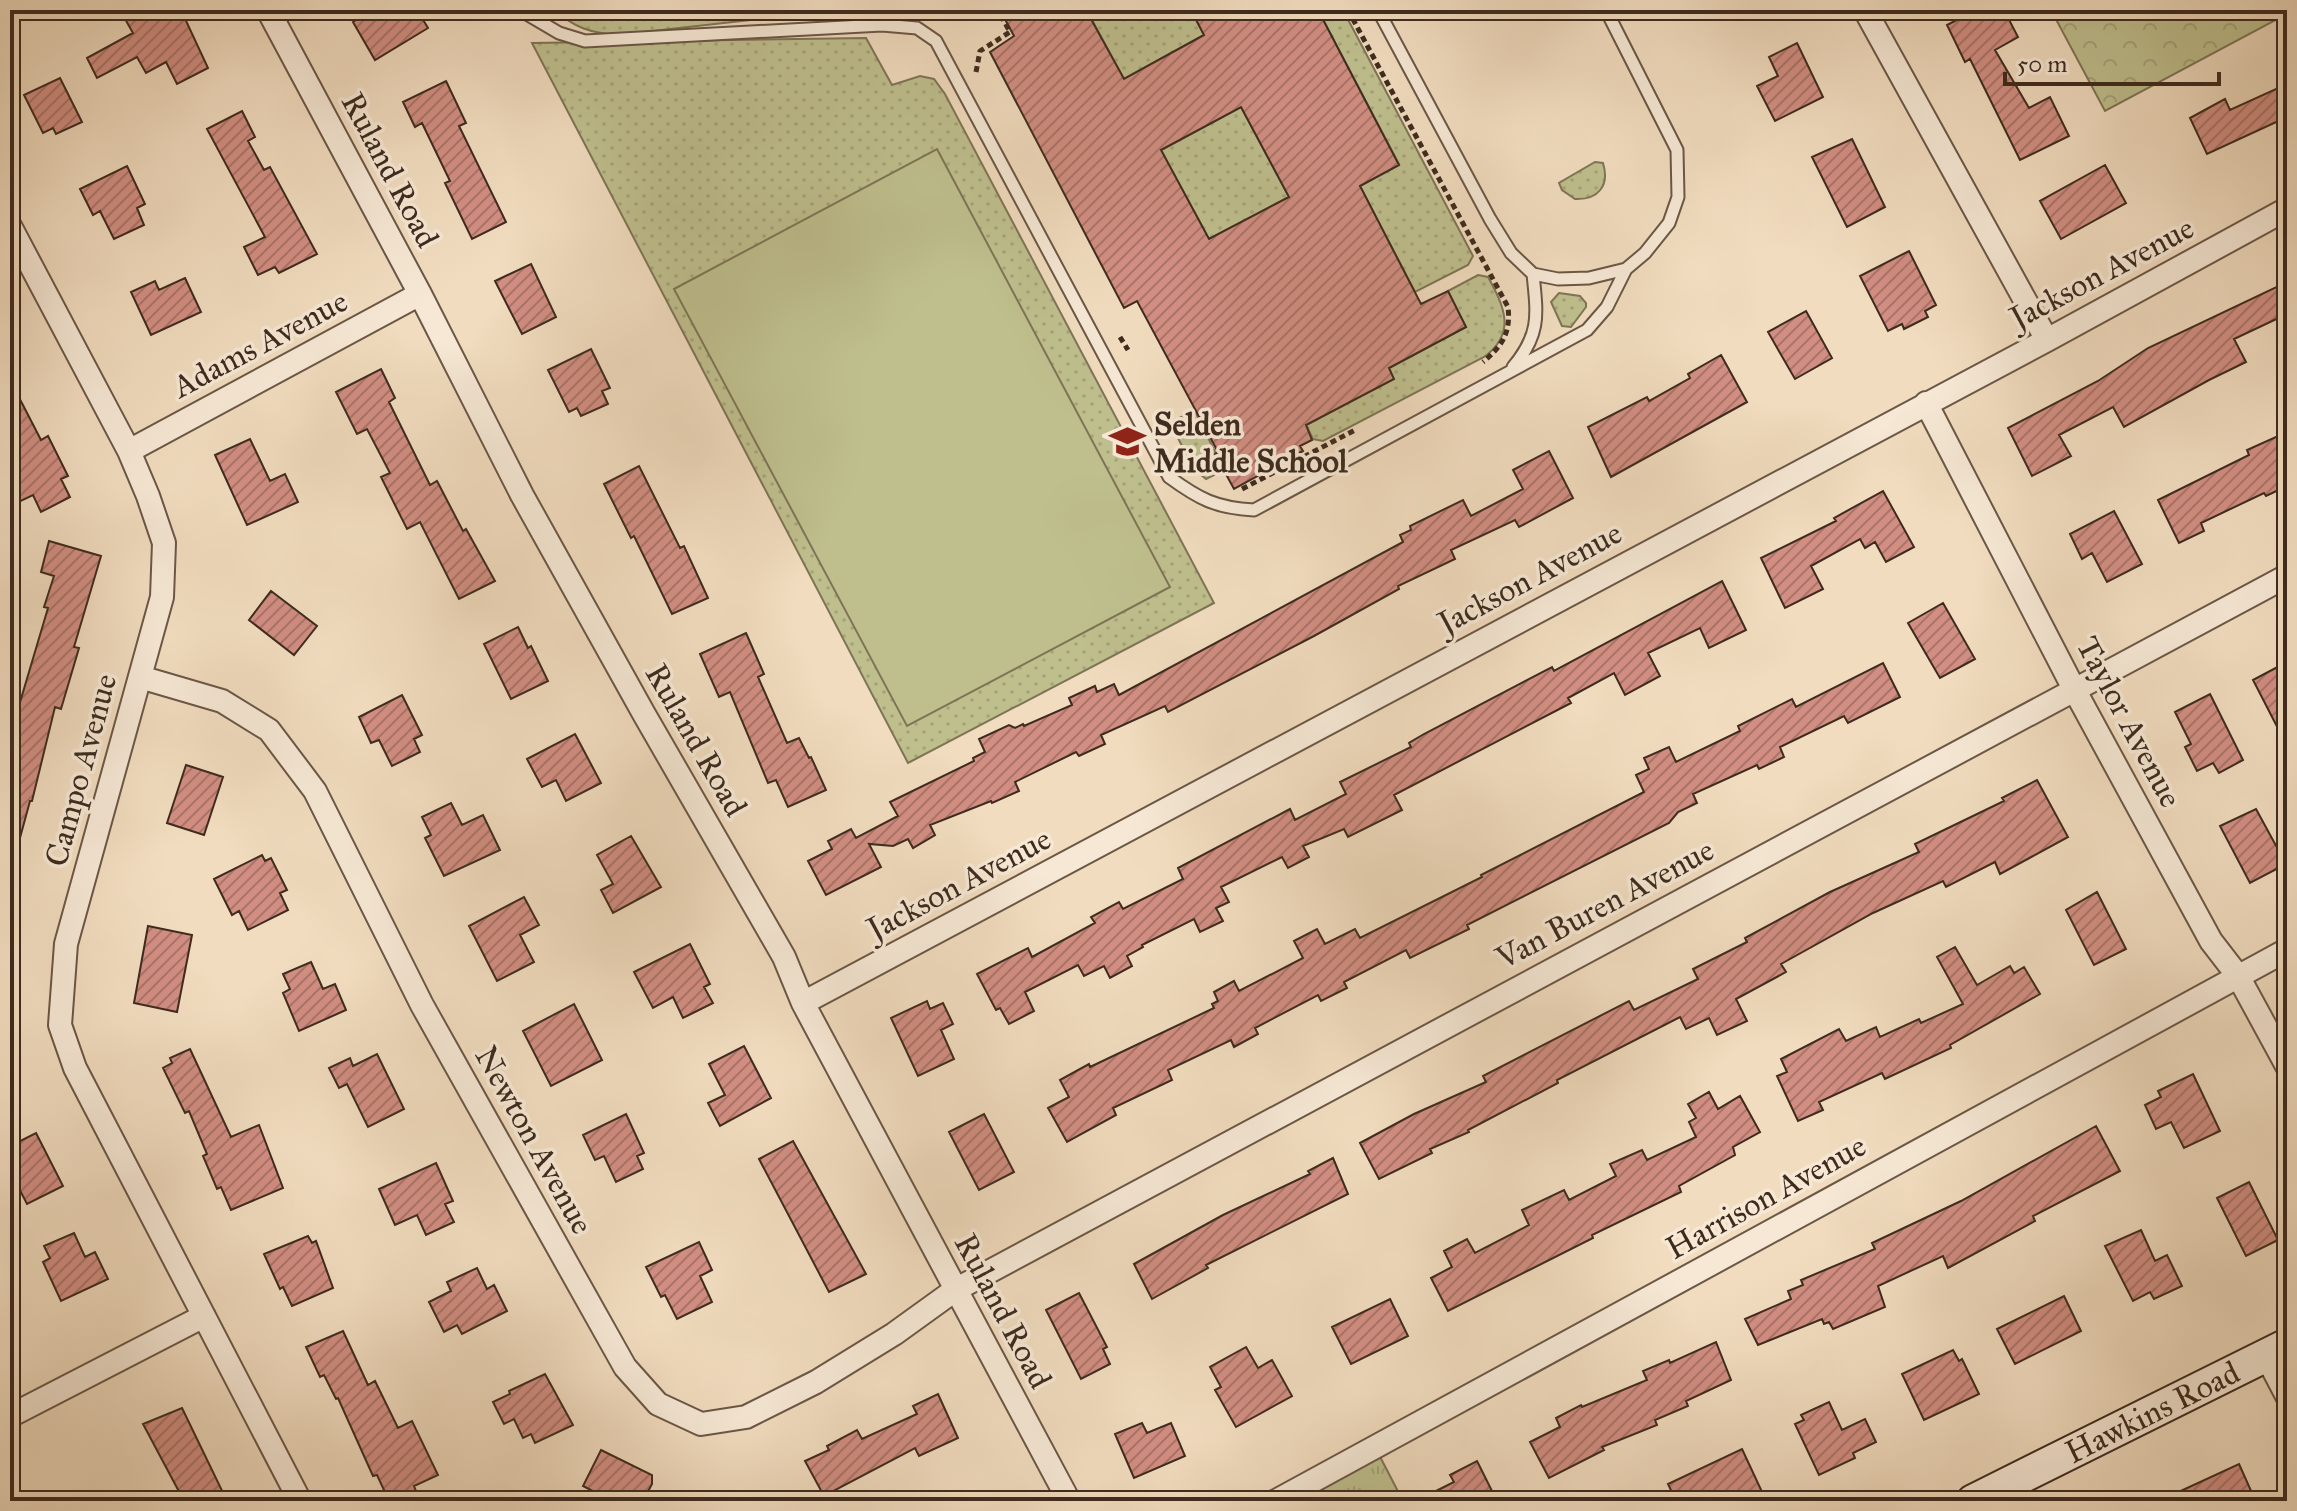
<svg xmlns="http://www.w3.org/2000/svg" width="2297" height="1511" viewBox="0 0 2297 1511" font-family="'IM FELL Great Primer',serif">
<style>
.grass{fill:url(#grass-dots);stroke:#7e7556;stroke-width:2}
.forest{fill:url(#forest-crowns);stroke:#7e7556;stroke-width:2}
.park{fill:url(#park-tufts);stroke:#7e7556;stroke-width:2}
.pitch{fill:#bfbf8e;stroke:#7e7556;stroke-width:2}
.building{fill:url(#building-hatch);stroke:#3e2b1e;stroke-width:2;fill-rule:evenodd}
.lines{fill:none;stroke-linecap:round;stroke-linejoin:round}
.lane-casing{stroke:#6b5746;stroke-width:15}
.street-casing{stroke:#6b5746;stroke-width:26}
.secondary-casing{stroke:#3e2b1e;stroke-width:36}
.path{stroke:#3e2b1e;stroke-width:5;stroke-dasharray:6 4;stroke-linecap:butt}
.lane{stroke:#f6e8d5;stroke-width:11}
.street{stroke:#f6e8d5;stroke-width:22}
.secondary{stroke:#f6e8d5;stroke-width:32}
.labels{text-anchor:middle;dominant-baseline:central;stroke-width:7;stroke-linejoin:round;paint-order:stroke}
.street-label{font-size:32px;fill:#3e2b1e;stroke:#f6e8d5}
.poi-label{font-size:32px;font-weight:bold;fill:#3e2b1e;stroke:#f6e8d5;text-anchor:start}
</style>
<defs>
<pattern id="grass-dots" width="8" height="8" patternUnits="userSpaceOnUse" patternTransform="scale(2)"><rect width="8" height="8" fill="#bfbf8e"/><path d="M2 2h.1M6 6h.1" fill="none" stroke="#a5a47a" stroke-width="1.8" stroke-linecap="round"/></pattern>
<pattern id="forest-crowns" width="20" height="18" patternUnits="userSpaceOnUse" patternTransform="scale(2)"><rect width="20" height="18" fill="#bfbf8e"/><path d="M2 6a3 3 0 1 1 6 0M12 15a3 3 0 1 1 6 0" fill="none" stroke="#a5a47a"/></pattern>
<pattern id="park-tufts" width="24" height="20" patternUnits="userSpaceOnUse" patternTransform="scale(2)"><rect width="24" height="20" fill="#bfbf8e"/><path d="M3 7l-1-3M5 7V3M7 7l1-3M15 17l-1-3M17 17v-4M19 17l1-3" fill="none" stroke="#a5a47a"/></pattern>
<pattern id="building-hatch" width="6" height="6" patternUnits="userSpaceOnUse" patternTransform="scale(2)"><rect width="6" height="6" fill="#d28e82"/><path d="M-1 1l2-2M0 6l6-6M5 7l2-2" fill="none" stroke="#ac746a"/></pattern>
</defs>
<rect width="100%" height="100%" fill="#f1dcbf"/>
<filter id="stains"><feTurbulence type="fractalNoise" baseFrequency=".0025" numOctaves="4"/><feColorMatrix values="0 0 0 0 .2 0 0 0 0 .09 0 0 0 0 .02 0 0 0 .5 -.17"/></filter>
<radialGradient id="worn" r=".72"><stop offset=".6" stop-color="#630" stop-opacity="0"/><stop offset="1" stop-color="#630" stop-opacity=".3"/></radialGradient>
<path class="grass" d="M 555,10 L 839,10 L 617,35 C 592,33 574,28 555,10 Z
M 1110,10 L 1191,10 L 1204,35 L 1124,79 L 1092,20 Z
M 1318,10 L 1343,10 L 1473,256 L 1468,265 L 1415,292 L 1360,186 L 1399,164 Z
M 866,38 L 892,85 L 920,76 L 934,79 L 945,94 L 1214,603 L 908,763 L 532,43 Z
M 1241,107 L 1289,197 L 1209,239 L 1161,150 Z
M 1595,162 L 1603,163 C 1610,186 1598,200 1575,199 L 1562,190 L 1559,183 Z
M 1478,275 L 1488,277 C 1504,306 1517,333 1484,357 L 1323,441 L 1313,439 L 1306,425 L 1393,379 L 1389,368 L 1466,327 L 1448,291 Z
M 1559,293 L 1580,296 L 1586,303 L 1586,307 L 1571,327 L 1562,326 L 1551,302 Z
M 1195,411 L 1224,470 L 1206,479 L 1193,468 L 1170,422 Z"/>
<path class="forest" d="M 2051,10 L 2287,10 L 2287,14 L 2105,111 Z"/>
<path class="park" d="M 1375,1447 L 1403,1501 L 1276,1501 Z"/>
<path class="pitch" d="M 937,149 L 1170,587 L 907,726 L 674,289 Z"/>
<path class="building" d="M 120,10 L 181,10 L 208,68 L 177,84 L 166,62 L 146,73 L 137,57 L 97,78 L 87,58 L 133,33 Z
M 357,10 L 417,10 L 428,28 L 375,60 L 353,22 L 361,17 Z
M 1000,10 L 1086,10 L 1124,79 L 1204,35 L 1191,10 L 1318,10 L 1399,165 L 1360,186 L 1421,304 L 1448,291 L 1466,327 L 1389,368 L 1394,379 L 1306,425 L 1312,440 L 1300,446 L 1303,451 L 1234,489 L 1215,454 L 1218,452 L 1137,301 L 1124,308 L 990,52 L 1014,36 ZM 1241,107 L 1289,197 L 1209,239 L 1161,150 Z
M 1976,10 L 2004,10 L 2018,37 L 1995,50 L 2029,108 L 2050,97 L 2069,136 L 2020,160 L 1970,59 L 1965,62 L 1947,25 Z
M 1797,43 L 1823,97 L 1775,121 L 1757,86 L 1778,76 L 1769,57 Z
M 60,78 L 82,122 L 56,134 L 53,128 L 43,133 L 24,95 Z
M 446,81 L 466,123 L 459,126 L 506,222 L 472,239 L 445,183 L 450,181 L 422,123 L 415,127 L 403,102 Z
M 2287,84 L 2287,117 L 2207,154 L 2190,118 L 2225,99 L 2230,110 Z
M 242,111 L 255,137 L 248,141 L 264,170 L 270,167 L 317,254 L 279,273 L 275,267 L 258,275 L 244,247 L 265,237 L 207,129 Z
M 1852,139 L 1885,207 L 1847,227 L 1812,157 Z
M 2105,165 L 2126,203 L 2061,239 L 2040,201 Z
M 127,166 L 145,204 L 137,208 L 144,225 L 114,239 L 100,211 L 93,215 L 80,189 Z
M 1909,251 L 1936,305 L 1925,311 L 1928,317 L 1904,329 L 1902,324 L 1888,331 L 1860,276 Z
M 531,264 L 556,317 L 522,334 L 495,281 Z
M 185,278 L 201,312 L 151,335 L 131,292 L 155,281 L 159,290 Z
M 2287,282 L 2287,314 L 2234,339 L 2246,362 L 2209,380 L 2124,427 L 2113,407 L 2059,435 L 2071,456 L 2032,476 L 2008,428 L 2098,381 L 2148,348 Z
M 1806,311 L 1832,358 L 1795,379 L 1768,332 Z
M 591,349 L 610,388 L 602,391 L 608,404 L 581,416 L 577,408 L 569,412 L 548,370 Z
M 1721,355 L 1747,402 L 1611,477 L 1588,427 L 1647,397 L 1649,401 L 1690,378 L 1688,374 Z
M 381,369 L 395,398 L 389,402 L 430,485 L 437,481 L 463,531 L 466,529 L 495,581 L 459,599 L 420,522 L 407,529 L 381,477 L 390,473 L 367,429 L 357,434 L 336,392 Z
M 10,380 L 41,440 L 48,436 L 68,476 L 61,479 L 70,497 L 41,512 L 33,495 L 10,506 Z
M 2287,432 L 2287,486 L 2266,496 L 2264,493 L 2201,523 L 2204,531 L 2179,543 L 2158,500 L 2249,455 L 2247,450 Z
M 250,439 L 270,481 L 285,474 L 298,502 L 247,525 L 215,455 Z
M 1549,451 L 1573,498 L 1519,527 L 1515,520 L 1451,550 L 1455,559 L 1398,586 L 1399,589 L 1314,636 L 1168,712 L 1165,706 L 1101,735 L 1105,744 L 1079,756 L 1076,752 L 1015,782 L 1019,791 L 992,803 L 991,801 L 930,825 L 935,835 L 913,848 L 908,839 L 893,846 L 869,844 L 881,867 L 826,895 L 808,861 L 832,849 L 828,841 L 851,829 L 856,838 L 898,816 L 890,802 L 974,761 L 973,758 L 985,752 L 979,739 L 1009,725 L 1015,728 L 1023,724 L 1024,726 L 1072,705 L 1069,698 L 1095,686 L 1097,692 L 1114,684 L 1119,695 L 1403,542 L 1400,535 L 1411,530 L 1410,526 L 1463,500 L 1471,516 L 1523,489 L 1513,470 Z
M 639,466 L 680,548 L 684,546 L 708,598 L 672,614 L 634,536 L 631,538 L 604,484 Z
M 1883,491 L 1914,547 L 1886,562 L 1875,542 L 1865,548 L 1860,539 L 1811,566 L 1823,589 L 1785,608 L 1761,558 L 1836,521 L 1834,518 Z
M 2114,511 L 2142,564 L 2107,582 L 2092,553 L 2082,559 L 2070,534 Z
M 49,541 L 101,556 L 74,647 L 79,648 L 61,709 L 55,707 L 32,801 L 30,801 L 17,849 L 10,848 L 10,736 L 48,608 L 44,607 L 54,576 L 41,572 Z
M 1722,581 L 1746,630 L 1709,648 L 1700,628 L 1648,653 L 1660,676 L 1625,695 L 1614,673 L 1568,698 L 1571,703 L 1394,795 L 1402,810 L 1348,837 L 1344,829 L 1303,846 L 1309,857 L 1288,868 L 1282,857 L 1221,887 L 1229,902 L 1216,908 L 1223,921 L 1200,932 L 1194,919 L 1142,945 L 1143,947 L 1127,956 L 1132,966 L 1110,978 L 1104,966 L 1084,976 L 1078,965 L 1025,992 L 1034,1011 L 1009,1024 L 1000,1008 L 996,1010 L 977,974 L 1028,948 L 1032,957 L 1095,923 L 1091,917 L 1119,902 L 1123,909 L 1183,879 L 1178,868 L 1290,809 L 1295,820 L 1346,794 L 1340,782 L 1411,747 L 1409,743 L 1424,734 L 1552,667 L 1554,671 Z
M 271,591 L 317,626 L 294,655 L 249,620 Z
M 1943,603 L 1975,659 L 1940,678 L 1908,623 Z
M 518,627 L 528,648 L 531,646 L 548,681 L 511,699 L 484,644 Z
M 746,633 L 764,674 L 758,677 L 787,743 L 799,738 L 809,758 L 811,757 L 826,790 L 788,807 L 776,780 L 768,783 L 730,692 L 719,697 L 700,654 Z
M 2287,662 L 2287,746 L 2253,680 Z
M 1883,663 L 1900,697 L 1848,723 L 1844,716 L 1780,747 L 1784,757 L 1759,769 L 1757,765 L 1693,794 L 1697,803 L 1678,812 L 1669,823 L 1467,925 L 1469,929 L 1410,958 L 1406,950 L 1344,982 L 1347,988 L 1321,1001 L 1318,995 L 1255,1028 L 1258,1034 L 1234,1047 L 1231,1040 L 1168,1070 L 1172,1080 L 1113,1108 L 1116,1115 L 1067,1142 L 1048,1108 L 1069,1097 L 1060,1080 L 1089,1064 L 1090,1067 L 1214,1008 L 1212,1004 L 1218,1001 L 1214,992 L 1234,981 L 1239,991 L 1303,958 L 1294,941 L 1317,929 L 1325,944 L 1355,929 L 1360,938 L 1482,877 L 1481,875 L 1644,792 L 1636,775 L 1649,769 L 1644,758 L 1669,747 L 1676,762 L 1740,731 L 1738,726 L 1792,699 L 1796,707 Z
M 2210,694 L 2243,760 L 2219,773 L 2213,763 L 2197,771 L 2185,747 L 2191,744 L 2175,712 Z
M 402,695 L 422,735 L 414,739 L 420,752 L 392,766 L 379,740 L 371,743 L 359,717 Z
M 575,734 L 601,783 L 566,801 L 556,780 L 542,787 L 527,759 Z
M 186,765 L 223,777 L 204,835 L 167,823 Z
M 2037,780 L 2068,837 L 2000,874 L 1995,862 L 1946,887 L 1943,881 L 1873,913 L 1781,964 L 1786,972 L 1736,999 L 1747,1021 L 1717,1035 L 1709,1018 L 1686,1029 L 1680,1017 L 1557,1080 L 1558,1083 L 1468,1130 L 1469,1132 L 1430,1149 L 1432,1153 L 1379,1179 L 1360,1143 L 1414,1114 L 1486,1082 L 1483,1076 L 1629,1001 L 1634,1010 L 1698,979 L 1693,969 L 1747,942 L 1745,938 L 1830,892 L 1919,852 L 1915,844 L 2004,801 L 2002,798 Z
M 451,803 L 462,825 L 483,815 L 500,850 L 444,876 L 425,838 L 431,835 L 422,817 Z
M 2256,809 L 2286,864 L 2250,883 L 2220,826 Z
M 631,836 L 661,887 L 613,913 L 601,890 L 613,884 L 597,855 Z
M 262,855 L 265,861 L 271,858 L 287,890 L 280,893 L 288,910 L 248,930 L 239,911 L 232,915 L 214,879 Z
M 2097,892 L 2126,949 L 2094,965 L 2066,910 Z
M 524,897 L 539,925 L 520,935 L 534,962 L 497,981 L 469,926 Z
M 148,926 L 192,935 L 177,1012 L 134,1003 Z
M 690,944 L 710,984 L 704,987 L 713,1003 L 683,1018 L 673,997 L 653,1008 L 634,972 Z
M 1955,947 L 1977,985 L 2010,966 L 2014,973 L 2024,967 L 2040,994 L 1950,1045 L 1951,1048 L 1885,1079 L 1882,1073 L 1819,1102 L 1823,1110 L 1798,1121 L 1777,1076 L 1787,1072 L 1781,1059 L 1839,1029 L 1846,1041 L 1876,1027 L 1880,1037 L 1919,1019 L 1921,1023 L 1963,1004 L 1937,957 Z
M 311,962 L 323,989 L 335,984 L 346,1010 L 299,1031 L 283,993 L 290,989 L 283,974 Z
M 927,1001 L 930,1009 L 943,1003 L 953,1024 L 941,1030 L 954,1059 L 918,1076 L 891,1018 Z
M 574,1004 L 602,1060 L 551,1086 L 523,1031 Z
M 744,1046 L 771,1098 L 720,1126 L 708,1103 L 725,1095 L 709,1064 Z
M 190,1049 L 231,1137 L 259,1125 L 283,1188 L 231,1210 L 221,1187 L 217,1189 L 203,1156 L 207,1154 L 189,1111 L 185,1113 L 163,1068 L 172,1063 L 170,1058 Z
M 377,1054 L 404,1109 L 368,1127 L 347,1084 L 339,1088 L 329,1068 L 350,1058 L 353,1066 Z
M 2193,1074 L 2220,1131 L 2184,1148 L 2171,1122 L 2156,1129 L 2145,1105 L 2161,1097 L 2158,1091 Z
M 1709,1092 L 1718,1109 L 1740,1096 L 1760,1132 L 1733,1147 L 1735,1155 L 1679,1186 L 1681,1192 L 1592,1235 L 1593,1238 L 1448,1311 L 1431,1278 L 1452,1267 L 1444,1251 L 1467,1239 L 1475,1253 L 1529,1225 L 1522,1210 L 1564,1190 L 1569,1200 L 1616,1176 L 1610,1164 L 1642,1150 L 1647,1160 L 1696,1137 L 1689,1122 L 1696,1118 L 1688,1104 Z
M 626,1114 L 644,1153 L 637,1156 L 643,1169 L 616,1182 L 604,1156 L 595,1160 L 583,1135 Z
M 984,1114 L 1014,1172 L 979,1190 L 949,1132 Z
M 2096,1126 L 2120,1171 L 2033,1216 L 2035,1221 L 1948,1268 L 1943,1256 L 1878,1286 L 1885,1307 L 1833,1329 L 1829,1322 L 1824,1324 L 1822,1319 L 1758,1345 L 1745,1319 L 1791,1299 L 1788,1291 L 1803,1285 L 1801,1280 L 1875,1249 L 1872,1243 L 1961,1201 Z
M 36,1133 L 63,1186 L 27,1204 L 10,1171 L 10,1146 Z
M 793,1141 L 866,1274 L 829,1292 L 759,1159 Z
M 1333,1158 L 1348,1194 L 1206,1265 L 1208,1268 L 1152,1299 L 1134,1264 L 1223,1215 L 1310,1174 L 1308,1171 Z
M 436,1163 L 453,1201 L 445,1204 L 454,1222 L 426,1235 L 417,1215 L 395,1225 L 379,1189 Z
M 2249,1182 L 2278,1240 L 2246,1256 L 2217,1198 Z
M 2141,1230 L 2155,1261 L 2167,1255 L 2182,1286 L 2154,1299 L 2150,1292 L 2133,1301 L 2105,1246 Z
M 74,1233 L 85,1257 L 95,1252 L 108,1279 L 61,1301 L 43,1262 L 50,1258 L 44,1246 Z
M 308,1236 L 312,1243 L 316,1241 L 333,1288 L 292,1306 L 283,1287 L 280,1289 L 264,1254 Z
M 699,1242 L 712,1270 L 700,1276 L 712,1302 L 677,1319 L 665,1295 L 661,1297 L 646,1267 Z
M 477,1268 L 487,1289 L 494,1285 L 507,1311 L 462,1334 L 457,1325 L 444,1332 L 429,1302 L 451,1291 L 447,1282 Z
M 1079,1293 L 1107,1347 L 1103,1349 L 1110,1364 L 1081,1379 L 1046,1310 Z
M 2064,1296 L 2081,1331 L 2015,1364 L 1997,1329 Z
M 1390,1299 L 1408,1336 L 1351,1364 L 1332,1327 Z
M 343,1331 L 368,1385 L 375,1381 L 398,1428 L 412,1421 L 438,1475 L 414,1486 L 420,1501 L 389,1501 L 377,1475 L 373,1476 L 338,1398 L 336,1399 L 324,1375 L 320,1377 L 306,1347 Z
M 1716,1342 L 1731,1380 L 1686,1401 L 1688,1406 L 1655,1420 L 1657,1425 L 1602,1447 L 1604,1450 L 1549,1478 L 1530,1442 L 1560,1427 L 1556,1418 L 1581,1405 L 1582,1407 L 1647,1380 L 1643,1371 L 1669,1360 L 1670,1363 Z
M 1246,1347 L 1258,1368 L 1272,1360 L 1292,1396 L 1236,1427 L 1215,1390 L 1221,1387 L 1210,1367 Z
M 1953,1350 L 1959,1361 L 1962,1359 L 1979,1394 L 1924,1420 L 1902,1374 Z
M 545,1374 L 573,1425 L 535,1443 L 531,1434 L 523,1438 L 514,1419 L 504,1424 L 493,1402 L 510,1394 L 509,1391 Z
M 938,1394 L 958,1438 L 919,1456 L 915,1448 L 824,1496 L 805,1461 L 829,1450 L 827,1446 L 857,1430 L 862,1439 L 917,1414 L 913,1406 Z
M 1829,1402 L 1842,1430 L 1865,1419 L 1876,1442 L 1853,1453 L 1855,1458 L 1819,1475 L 1795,1424 L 1804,1420 L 1801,1415 Z
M 182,1408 L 227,1501 L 184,1501 L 143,1424 Z
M 1142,1423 L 1147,1433 L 1171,1423 L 1185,1456 L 1134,1478 L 1115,1434 Z
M 1742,1449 L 1763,1494 L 1749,1501 L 1676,1501 L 1668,1484 Z
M 601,1450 L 652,1475 L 652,1484 L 643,1501 L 612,1501 L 583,1486 Z
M 1477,1461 L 1497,1501 L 1416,1501 L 1454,1482 L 1450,1475 Z
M 2239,1464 L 2252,1493 L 2235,1501 L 2159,1501 Z"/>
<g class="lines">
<defs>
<path id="lane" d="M 520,10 L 559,33 L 585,41 L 882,25 L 917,28 L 936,41 L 1169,477 C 1199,499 1216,508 1254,510 L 1587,330 L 1607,307 L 1626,269
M 1378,10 L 1490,219 L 1511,253 L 1533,274 L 1558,279 L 1589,278 L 1626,269 L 1645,253 L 1669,223 L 1678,197 L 1677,150 L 1606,10
M 1513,367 C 1541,334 1537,314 1533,274"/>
<path id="street" d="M 268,10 L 420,294 L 522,495 L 644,714 L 784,957 L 803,1003 L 1069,1501
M 1865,10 L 2047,340
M 10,226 L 129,451 L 148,496 L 164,543 L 162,597 L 66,944 L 60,1025 L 75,1068 L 300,1501
M 1926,403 L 2074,689 L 2211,941 L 2238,976 L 2287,1066
M 129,451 L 420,294
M 140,677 L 222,701 L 269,730 L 315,791 L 422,1005 L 625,1367 L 658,1404 L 701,1424 L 746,1417 L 816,1382 L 894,1334 L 955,1290 L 2287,576
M 803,1003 L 2047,340 L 2287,209
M 2266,1356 L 2287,1396
M 10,1416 L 204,1316
M 1276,1501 L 2287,950"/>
<g id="secondary">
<path id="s1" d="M 1973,1501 L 2287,1345"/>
</g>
</defs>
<use href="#lane" class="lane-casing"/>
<use href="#street" class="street-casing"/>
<use href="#secondary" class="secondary-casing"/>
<path class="path" d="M 1348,10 L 1508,307 C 1511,333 1502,346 1483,362
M 976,72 L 980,51 L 1010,32 L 998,10
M 1120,337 L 1128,350
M 1242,489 L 1357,429"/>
<use href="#lane" class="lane"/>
<use href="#street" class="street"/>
<use href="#secondary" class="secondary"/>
</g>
<defs>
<symbol id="school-bare" viewBox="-9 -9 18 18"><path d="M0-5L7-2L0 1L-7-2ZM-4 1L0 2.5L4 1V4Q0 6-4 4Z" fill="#8f2418" stroke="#f6e8d5" stroke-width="2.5" paint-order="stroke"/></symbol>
</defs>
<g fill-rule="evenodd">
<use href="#school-bare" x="1102" y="416" width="51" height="51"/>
</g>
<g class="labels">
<g class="street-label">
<text transform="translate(390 170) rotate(62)">Ruland Road</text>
<text transform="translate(2102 273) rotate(-28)">Jackson Avenue</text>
<text transform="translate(260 344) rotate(-28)">Adams Avenue</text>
<text transform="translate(1530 578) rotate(-28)">Jackson Avenue</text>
<text transform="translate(2129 722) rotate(62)">Taylor Avenue</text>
<text transform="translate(696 740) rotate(60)">Ruland Road</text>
<text transform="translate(81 770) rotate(-75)">Campo Avenue</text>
<text transform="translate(959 884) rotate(-28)">Jackson Avenue</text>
<text transform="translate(1605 904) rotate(-28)">Van Buren Avenue</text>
<text transform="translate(534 1140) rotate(61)">Newton Avenue</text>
<text transform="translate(1766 1197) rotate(-29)">Harrison Avenue</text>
<text transform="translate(1003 1311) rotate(62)">Ruland Road</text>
<text stroke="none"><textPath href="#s1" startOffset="200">Hawkins Road</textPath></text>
</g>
<g class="poi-label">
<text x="1154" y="424">Selden<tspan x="1154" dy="37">Middle School</tspan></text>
</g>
</g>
<rect width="2297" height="1511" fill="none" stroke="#f1dcbf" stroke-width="40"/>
<rect x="12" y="12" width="2273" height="1487" fill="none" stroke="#3e2b1e" stroke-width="4"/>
<rect x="20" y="20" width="2257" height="1471" fill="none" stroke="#3e2b1e" stroke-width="2"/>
<path d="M2005 72v12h214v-12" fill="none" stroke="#3e2b1e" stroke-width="4"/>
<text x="2017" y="72" font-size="24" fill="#3e2b1e" stroke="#f6e8d5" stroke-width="6" paint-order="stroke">50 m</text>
<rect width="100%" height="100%" filter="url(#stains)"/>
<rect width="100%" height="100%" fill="url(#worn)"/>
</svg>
